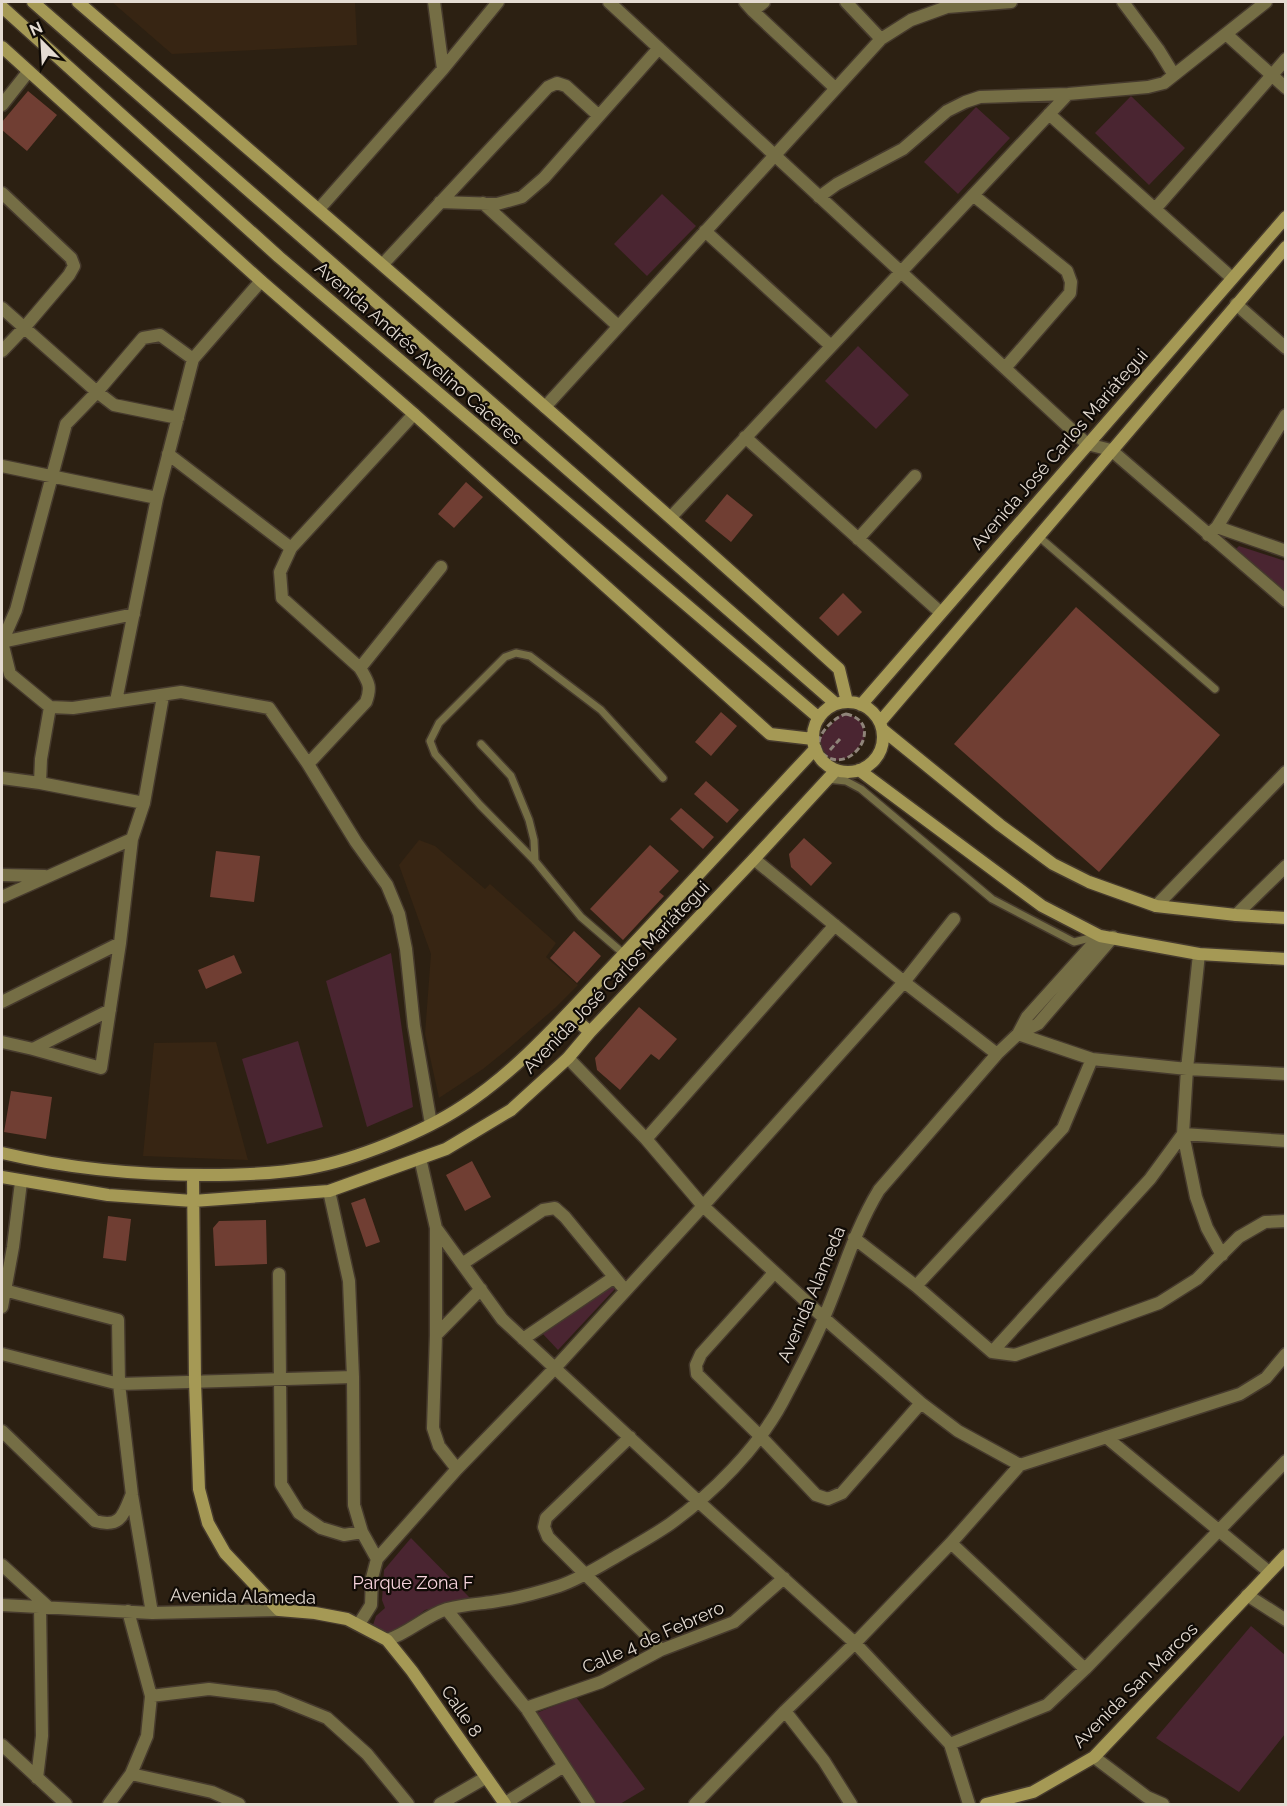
<svg xmlns="http://www.w3.org/2000/svg" width="1287" height="1806" viewBox="0 0 1287 1806" font-family="Raleway,sans-serif">
<style>
.built{fill:#372513}
.green{fill:#4a2531}
.building{fill:#703e33}
.lines{fill:none;stroke-linecap:round;stroke-linejoin:round}
.lane-casing{stroke:#463a2d;stroke-width:10}
.street-casing{stroke:#463a2d;stroke-width:15}
.secondary-casing{stroke:#463a2d;stroke-width:15}
.path{stroke:#8f8479;stroke-width:3;stroke-dasharray:6 3;stroke-linecap:butt}
.lane{stroke:#756e45;stroke-width:7}
.street{stroke:#756e45;stroke-width:12}
.secondary{stroke:#a59955;stroke-width:12}
.labels{text-anchor:middle;dominant-baseline:central;stroke-width:4.5;stroke-linejoin:round;paint-order:stroke}
.street-label{font-size:18px;fill:#e4dbd2;stroke:#100b06}
.park-label{font-size:18px;fill:#f7d4dd;stroke:#100b06}
</style>
<rect width="100%" height="100%" fill="#2c2012"/>
<path class="built" d="M 112,2 L 355,2 L 357,45 L 172,54 Z
M 419,840 L 435,846 L 485,889 L 490,884 L 556,943 L 546,957 L 578,985 L 555,1008 L 509,1048 L 483,1069 L 439,1098 L 425,1034 L 431,954 L 399,865 Z
M 216,1042 L 248,1160 L 143,1156 L 154,1043 Z"/>
<path class="green" d="M 1131,96 L 1185,148 L 1149,185 L 1095,133 Z
M 976,107 L 1010,138 L 958,194 L 924,162 Z
M 662,194 L 696,226 L 647,276 L 614,244 Z
M 858,346 L 909,395 L 876,429 L 825,381 Z
M 1239,546 L 1285,561 L 1285,593 L 1235,550 Z
M 846,714 C 861,717 866,727 864,741 C 851,755 840,770 822,753 L 819,742 L 820,738 L 840,715 Z
M 391,953 L 413,1107 L 367,1127 L 326,981 Z
M 298,1041 L 323,1127 L 267,1144 L 242,1059 Z
M 627,1276 L 558,1350 L 542,1333 Z
M 411,1538 L 470,1598 L 425,1610 L 399,1630 L 387,1634 L 373,1625 L 376,1616 L 385,1608 L 382,1600 L 384,1570 Z
M 1251,1626 L 1285,1655 L 1285,1734 L 1239,1792 L 1156,1738 Z
M 576,1697 L 645,1789 L 620,1804 L 593,1804 L 534,1714 Z"/>
<path class="building" d="M 28,91 L 57,115 L 27,151 L 2,130 L 2,122 Z
M 466,482 L 483,497 L 454,528 L 438,514 Z
M 727,494 L 753,515 L 731,542 L 705,521 Z
M 843,593 L 862,612 L 838,636 L 819,618 Z
M 1076,607 L 1220,735 L 1099,872 L 954,744 Z
M 721,712 L 737,726 L 711,756 L 695,742 Z
M 706,781 L 739,810 L 727,823 L 694,794 Z
M 681,808 L 714,837 L 703,849 L 670,819 Z
M 804,838 L 832,863 L 811,886 L 791,867 L 789,854 Z
M 650,845 L 679,871 L 659,892 L 664,896 L 623,940 L 590,909 Z
M 216,851 L 260,856 L 254,902 L 210,897 Z
M 574,931 L 601,956 L 577,983 L 550,958 Z
M 234,955 L 242,973 L 206,989 L 198,970 Z
M 639,1007 L 677,1039 L 659,1060 L 651,1054 L 620,1090 L 597,1070 L 595,1058 Z
M 11,1091 L 52,1097 L 46,1139 L 4,1132 Z
M 472,1161 L 491,1197 L 465,1211 L 446,1175 Z
M 365,1198 L 380,1242 L 366,1247 L 351,1203 Z
M 108,1216 L 131,1219 L 126,1261 L 103,1258 Z
M 266,1220 L 267,1264 L 215,1266 L 213,1228 L 219,1221 Z"/>
<g class="lines">
<defs>
<path id="lane" d="M 1038,536 L 1215,689
M 481,744 L 511,776 L 529,820 L 534,840 L 535,861
M 827,779 L 846,781 L 861,789 L 992,899 L 1074,942 L 1098,936
M 624,954 L 581,917 L 535,861 L 480,805 L 435,754 L 430,741 L 439,723 L 505,657 L 516,653 L 530,656 L 601,710 L 663,778"/>
<path id="street" d="M 434,2 L 443,69
M 609,2 L 1087,444 L 1111,450 L 1286,601
M 745,2 L 753,11 L 835,88
M 846,2 L 881,39
M 1123,2 L 1158,49 L 1174,75
M 753,11 L 764,2
M 1226,34 L 1286,88
M 2,105 L 28,72
M 1049,114 L 1232,278
M 2,193 L 71,258 L 74,266 L 69,275 L 24,328 L 2,351
M 973,195 L 1067,271 L 1071,282 L 1070,293 L 1005,368
M 819,197 L 837,184 L 903,149 L 947,111 L 965,102 L 980,97 L 1068,94 L 1148,87 L 1164,83 L 1266,2
M 440,202 L 497,204 L 522,197 L 544,178 L 659,48
M 483,203 L 618,326
M 319,209 L 443,69 L 498,2
M 1155,209 L 1286,59
M 705,231 L 831,346
M 383,264 L 548,87 L 557,83 L 566,86 L 599,116
M 1236,304 L 1286,348
M 2,308 L 97,392 L 114,405 L 178,418
M 545,407 L 881,39 L 911,20 L 947,7 L 1011,2
M 745,437 L 940,612
M 168,454 L 291,548
M 2,466 L 157,498
M 671,517 L 1068,94
M 1217,527 L 1286,551
M 1208,535 L 1217,527 L 1286,415
M 858,539 L 915,476
M 2,642 L 10,674 L 50,707 L 73,708 L 181,692 L 269,708 L 308,764 L 356,842 L 387,885 L 399,914 L 406,949 L 414,1026 L 431,1124
M 2,642 L 16,610 L 66,424 L 97,392 L 143,338 L 160,335 L 193,359
M 2,642 L 134,614
M 360,668 L 441,567
M 116,701 L 157,498 L 193,359 L 261,281
M 50,707 L 41,759 L 40,783 L 144,803
M 308,764 L 366,702 C 372,686 368,682 360,668 L 282,598 L 280,572 L 291,548 L 414,414
M 2,778 L 40,783
M 754,859 L 904,982 L 997,1054
M 2,875 L 45,876
M 2,897 L 132,839
M 1156,906 L 1286,772
M 1236,915 L 1286,866
M 1199,954 L 1187,1069 L 1183,1134 L 1196,1197 L 1207,1228 L 1222,1255
M 2,1002 L 120,943
M 1018,1034 L 1092,1059 L 1187,1069 L 1286,1074
M 1018,1034 L 1027,1017 L 1100,936
M 2,1042 L 33,1049 L 101,1068 L 120,943 L 132,839 L 144,803 L 163,696
M 33,1049 L 110,1010
M 568,1058 L 646,1139 L 703,1206 L 824,1318 L 921,1403 L 958,1431 L 1020,1465
M 646,1139 L 835,925
M 420,1158 L 436,1228 L 436,1335 L 433,1428 L 439,1446 L 457,1469
M 329,1191 L 349,1281 L 353,1377 L 354,1505 L 362,1532 L 377,1559
M 436,1228 L 502,1319 L 699,1502 L 855,1643 L 950,1744 L 969,1804
M 854,1238 L 916,1286 L 992,1352 L 1015,1355 L 1159,1303 L 1197,1279 L 1239,1237 L 1265,1222 L 1286,1221
M 462,1264 L 543,1210 L 555,1208 L 565,1217 L 625,1290
M 774,1273 L 701,1354 L 696,1365 L 697,1374 L 760,1436 L 816,1495 L 828,1499 L 842,1493 L 921,1403
M 279,1274 L 281,1484 L 299,1513 L 321,1528 L 344,1535 L 362,1532
M 916,1286 L 1063,1128 L 1092,1059
M 4,1290 L 118,1320 L 119,1384 L 132,1495 L 152,1613
M 2,1307 L 13,1247 L 21,1182
M 436,1335 L 481,1289
M 523,1339 L 613,1278
M 992,1352 L 1150,1179 L 1183,1134 L 1286,1141
M 2,1354 L 119,1384 L 353,1377
M 2,1431 L 95,1521 C 120,1528 123,1516 131,1496
M 630,1437 L 546,1518 L 544,1527 L 548,1537 L 661,1650
M 1106,1437 L 1269,1572
M 951,1543 L 1085,1669
M 2,1565 L 47,1606
M 1247,1595 L 1286,1620
M 2,1605 L 152,1613 L 279,1610
M 447,1610 L 526,1708 L 589,1804
M 359,1624 L 371,1605 L 372,1578 L 377,1559 L 457,1469 L 555,1368 L 703,1206 L 904,982 L 954,919
M 387,1640 C 409,1633 425,1616 447,1609 C 462,1605 477,1604 492,1602 C 514,1599 537,1593 559,1586 C 580,1579 600,1566 619,1555 C 636,1545 654,1535 670,1524 C 712,1494 758,1448 783,1401 C 797,1374 812,1347 823,1320 C 843,1274 853,1233 879,1190 L 997,1054 L 1018,1034 L 1038,1024 L 1113,937
M 151,1696 L 209,1689 L 275,1697 L 327,1718 L 367,1754 L 408,1804
M 526,1708 L 601,1682 L 661,1650 L 734,1622 L 784,1578
M 785,1711 L 824,1761 L 851,1804
M 950,1744 L 1047,1705 L 1085,1669 L 1286,1461
M 2,1745 L 66,1804
M 1094,1757 L 1147,1797 L 1163,1804
M 131,1774 L 212,1792 L 239,1804
M 37,1778 L 42,1736 L 40,1606
M 109,1804 L 131,1774 L 147,1736 L 151,1696 L 128,1611
M 440,1804 L 485,1778
M 504,1804 L 564,1766
M 695,1804 L 785,1711 L 855,1643 L 951,1543 L 1020,1465 L 1240,1394 L 1266,1378 L 1286,1354"/>
<path id="secondary" d="M 33,2 L 836,704
M 78,2 C 333,222 589,442 839,669 L 847,702
M 2,7 L 279,257 L 819,718
M 2,47 L 261,281 L 414,414 L 770,734 L 813,739
M813 737a35 35 0 1 1 70 0a35 35 0 1 1-70 0Z
M 861,705 L 1286,217
M 880,722 L 1286,247
M 883,730 L 1000,825 L 1053,864 L 1089,882 L 1156,906 L 1236,915 L 1286,918
M 859,770 L 1042,906 L 1100,936 L 1199,954 L 1286,959
M 568,1013 L 590,1032
M 2,1153 C 70,1169 136,1175 206,1175 C 241,1175 275,1174 309,1168 C 355,1160 424,1132 463,1106 C 518,1070 562,1019 607,972 C 677,898 746,823 815,749
M 193,1175 L 195,1382 L 199,1489 L 208,1523 L 225,1553 L 279,1610 L 315,1613 L 347,1619 L 387,1640 L 412,1671 L 505,1804
M 2,1177 L 108,1195 L 193,1201 L 329,1191 L 446,1149 L 511,1110 L 568,1058 L 590,1032 L 754,859 L 836,770
M 986,1804 L 1033,1792 L 1094,1757 L 1286,1555"/>
</defs>
<use href="#lane" class="lane-casing"/>
<use href="#street" class="street-casing"/>
<use href="#secondary" class="secondary-casing"/>
<path class="path" d="M 846,714 C 888,723 849,779 822,753 C 821,750 819,747 819,743 C 819,732 836,716 846,714 Z
M 830,750 L 840,739"/>
<use href="#lane" class="lane"/>
<use href="#street" class="street"/>
<use href="#secondary" class="secondary"/>
</g>
<g class="labels">
<g class="street-label">
<text transform="translate(419 353) rotate(41)">Avenida Andrés Avelino Cáceres</text>
<text transform="translate(1059 449) rotate(-49)">Avenida José Carlos Mariátegui</text>
<text transform="translate(616 977) rotate(-46)">Avenida José Carlos Mariátegui</text>
<text transform="translate(811 1294) rotate(-67)">Avenida Alameda</text>
<text transform="translate(243 1596) rotate(1)">Avenida Alameda</text>
<text transform="translate(653 1637) rotate(-24)">Calle 4 de Febrero</text>
<text transform="translate(1135 1685) rotate(-45)">Avenida San Marcos</text>
<text transform="translate(462 1711) rotate(56)">Calle 8</text>
</g>
<g class="park-label">
<text x="413" y="1582">Parque Zona F</text>
</g>
</g>
<rect width="1287" height="1806" fill="none" stroke="#e4dbd2" stroke-width="6"/>
<g transform="translate(42 42) rotate(336)" stroke="#100b06" stroke-width="4.5" paint-order="stroke">
<path d="M0-4.5L10 22L0 15L-10 22Z" fill="#e4dbd2"/>
<text y="-9" font-size="16" font-weight="bold" text-anchor="middle" fill="#e4dbd2">N</text>
</g>
</svg>
